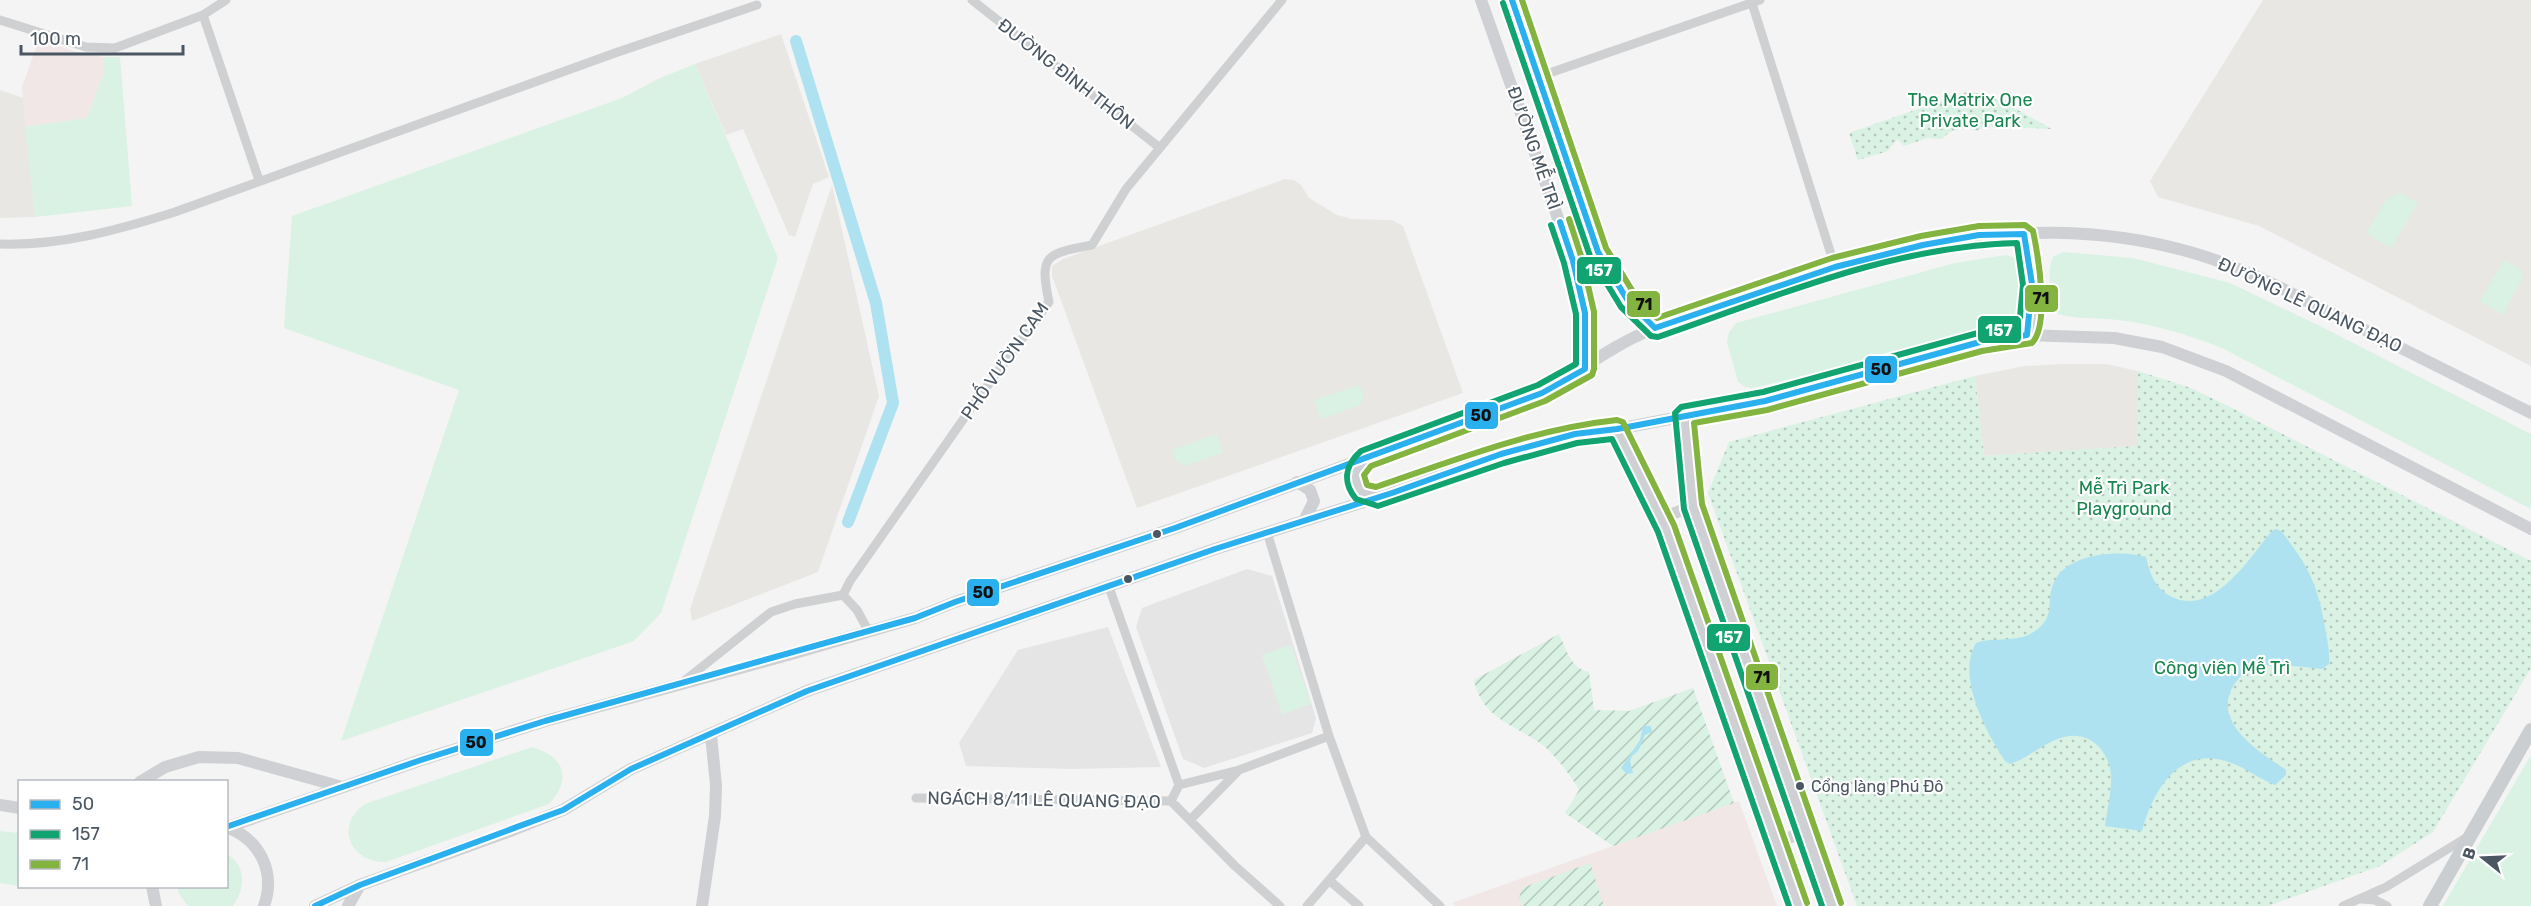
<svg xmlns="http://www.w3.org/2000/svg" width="2531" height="906" viewBox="0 0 2531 906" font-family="Rubik,sans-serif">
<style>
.commercial{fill:#e8e7e3}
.education{fill:#e6e5e6}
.medical{fill:#f1e7e6}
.grass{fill:#d9f2e3}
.park{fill:url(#park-dots)}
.garden{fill:url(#garden-furrows)}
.water{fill:#aee2f0}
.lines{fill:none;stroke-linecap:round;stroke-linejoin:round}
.canal{stroke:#aee2f0;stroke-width:12}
.street{stroke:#ced0d2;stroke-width:9}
.secondary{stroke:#ced0d4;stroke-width:12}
.primary{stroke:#caced1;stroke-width:14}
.bus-1-casing{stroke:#fff;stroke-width:10}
.bus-2-casing{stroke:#fff;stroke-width:10}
.bus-3-casing{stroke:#fff;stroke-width:10}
.bus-1{stroke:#2ab0ef;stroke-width:6}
.bus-2{stroke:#11a471;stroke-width:6}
.bus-3{stroke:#83b43f;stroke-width:6}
.bus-dot{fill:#4a5661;stroke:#fff;stroke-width:2}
.labels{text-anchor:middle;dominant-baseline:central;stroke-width:4.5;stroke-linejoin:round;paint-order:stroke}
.bus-label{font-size:16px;fill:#4a5661;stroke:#fff;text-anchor:start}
.street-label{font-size:18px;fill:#4a5661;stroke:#fff}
.park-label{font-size:18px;fill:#17864f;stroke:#fff}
.line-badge{stroke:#fff;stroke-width:2}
.badge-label{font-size:16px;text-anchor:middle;font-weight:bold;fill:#fff}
.pale-badge-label{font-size:16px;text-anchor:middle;font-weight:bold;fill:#111}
</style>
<defs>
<pattern id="park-dots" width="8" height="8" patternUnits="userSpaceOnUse" patternTransform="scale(1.5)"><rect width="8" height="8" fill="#d9f2e3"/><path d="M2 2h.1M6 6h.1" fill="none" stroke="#b2c7bb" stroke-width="1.8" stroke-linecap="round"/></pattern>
<pattern id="garden-furrows" width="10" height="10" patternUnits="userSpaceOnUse" patternTransform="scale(1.5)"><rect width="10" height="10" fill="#d9f2e3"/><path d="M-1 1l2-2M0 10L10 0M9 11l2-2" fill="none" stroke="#b2c7bb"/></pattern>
</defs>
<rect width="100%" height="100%" fill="#f4f4f4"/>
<path class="commercial" d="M 2263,0 L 2531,0 L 2531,366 L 2259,226 L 2158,197 L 2150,181 Z
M 781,34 L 829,177 L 813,184 L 795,237 L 789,235 L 743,129 L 726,135 L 695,64 Z
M 0,90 L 23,98 L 35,217 L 0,218 Z
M 1285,179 L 1294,180 L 1301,185 L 1309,198 L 1337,215 L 1352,219 L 1392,220 L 1403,226 L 1463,393 L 1137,508 L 1052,276 L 1052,266 L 1063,259 Z
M 832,185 L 879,396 L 818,572 L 692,621 L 690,609 Z
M 2063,364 L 2106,364 L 2138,371 L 2138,446 L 1984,456 L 1975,376 L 2025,366 Z"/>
<path class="education" d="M 1247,569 L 1272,576 L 1316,718 L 1312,733 L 1204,768 L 1183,759 L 1136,627 L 1142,608 Z
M 1108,627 L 1161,767 L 1073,769 L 966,766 L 959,743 L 1018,650 Z"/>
<path class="medical" d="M 39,39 L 76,52 L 104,57 L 104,72 L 87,118 L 25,127 L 22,87 Z
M 1739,801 L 1777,906 L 1455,906 L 1452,903 Z"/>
<path class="grass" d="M 104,57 L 120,57 L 132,206 L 35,217 L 25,127 L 87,118 L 104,72 Z
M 695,64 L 778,258 L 661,613 L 634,641 L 341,741 L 459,390 L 284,328 L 292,216 L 622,98 L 660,78 Z
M 2400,193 L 2418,203 L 2391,248 L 2366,233 L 2386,200 Z
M 2063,252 L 2133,258 L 2230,283 L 2322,327 L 2531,434 L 2531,509 L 2222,348 C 2189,335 2154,324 2118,320 C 2099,317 2076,320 2058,314 C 2049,307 2047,268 2053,257 Z
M 2006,255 C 2012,257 2020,258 2022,265 C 2026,277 2024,306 2021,318 L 2009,326 L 1753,388 L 1745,387 L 1738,382 L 1727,342 L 1729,332 L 1736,323 L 1955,263 Z
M 2504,260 L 2520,269 L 2523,277 L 2503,315 L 2480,301 Z
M 1360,385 L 1364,397 L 1360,405 L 1321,419 L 1314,400 Z
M 1217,434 L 1223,453 L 1185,466 L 1175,460 L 1172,450 Z
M 1291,645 L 1311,704 L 1282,714 L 1262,655 Z
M 532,747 C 564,756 573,779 549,804 L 386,862 C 350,863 334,825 365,804 Z
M 2531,755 L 2531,906 L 2443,906 Z
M 0,831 L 19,833 L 19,886 L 0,883 Z
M 227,854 C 247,866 245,889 233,906 L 188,906 L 179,894 L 178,887 L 226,886 Z"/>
<path class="park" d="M 1970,91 L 2001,101 L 2052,129 L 1985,126 L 1977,131 C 1964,126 1951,129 1942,139 L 1927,138 L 1904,146 L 1897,139 L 1888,151 L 1858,160 L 1849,133 Z
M 2138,371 L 2191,388 L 2232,408 L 2531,561 L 2531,668 L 2433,832 L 2380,866 L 2268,906 L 1857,906 L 1708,493 L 1729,442 L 1975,376 L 1984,456 L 2137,446 Z"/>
<path class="garden" d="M 1559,634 C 1567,650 1570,668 1589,672 L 1594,710 L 1629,711 L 1693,688 L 1734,803 L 1613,846 L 1565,813 L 1579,790 C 1570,774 1558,759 1544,746 C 1517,725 1482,720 1474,680 Z
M 1590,863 L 1604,906 L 1522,906 L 1519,898 L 1522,888 Z"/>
<path class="water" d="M 2276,529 L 2281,531 C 2308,565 2318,585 2325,627 C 2327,640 2330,651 2329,664 L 2322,669 C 2302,667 2278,663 2258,667 C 2245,670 2236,679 2231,690 C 2215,726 2262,753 2286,770 L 2286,775 L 2275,785 C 2259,779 2245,767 2229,762 C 2179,745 2153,790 2142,831 L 2105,826 C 2107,810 2112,791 2111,775 C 2109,751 2090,730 2064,737 C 2044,742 2029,758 2010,764 L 2005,761 C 1986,732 1956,677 1976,643 C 1994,636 2017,644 2035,631 C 2057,616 2045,601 2054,582 C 2067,553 2120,549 2146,557 C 2150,576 2157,592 2177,599 C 2217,612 2249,558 2272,531 Z
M 1643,726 L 1651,726 L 1652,732 L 1645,735 L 1638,751 L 1632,756 L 1630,761 L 1633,773 L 1627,774 L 1621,768 L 1640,740 Z"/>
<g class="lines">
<path class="canal" d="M 796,41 L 876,303 L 893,403 L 848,522"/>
<path class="street" d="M 972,0 L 1160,148
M 1751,0 L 1835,267
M 203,15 L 259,180
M 0,20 L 86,47 L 115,48 L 203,15 L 226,0
M 1538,77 L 1760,0
M 0,244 C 60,246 118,230 175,212 L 615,53 L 757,5
M 1267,532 L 1329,736 L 1366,837 L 1440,906
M 1109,587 L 1179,785 L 1171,801
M 843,595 L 850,581 L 974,404 L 1049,302 C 1039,254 1046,254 1092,245 L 1126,189 L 1282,0
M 843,595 L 857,610 L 869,632
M 683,682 L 771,612 L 795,604 L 843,595
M 1179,785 L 1239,770 L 1329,736
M 916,798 L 1171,801
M 1171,801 L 1235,866 L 1280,906
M 1190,820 L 1239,770
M 1330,881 L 1359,906
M 2362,899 L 2375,900 L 2387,906
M 1307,906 L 1366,837
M 2343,906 L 2386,887 L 2469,836"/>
<path class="secondary" d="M 1481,0 L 1573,261 L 1585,313 L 1585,369
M 1512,0 L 1598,252 L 1628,301 L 1655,328
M 2024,234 C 2033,274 2036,294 2027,335
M 1573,261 L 1598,252
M 1684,416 L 1693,506 L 1832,906
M 1617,429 L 1666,528 L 1799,906
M 1365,459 L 1355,473 L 1356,483 L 1361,492 L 1376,497
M 1297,482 L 1310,490 L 1314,501 L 1305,519
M 1662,518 L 1693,506
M 140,782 L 165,767 L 199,757 L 238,758 L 342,787
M 0,805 L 20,808
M 226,827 C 260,839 276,872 264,906
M 228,827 L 421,760 L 545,721 L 795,653 L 915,618 L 955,602 L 1175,528 L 1542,393 C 1580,371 1614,344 1655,328 C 1829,265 2003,199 2190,252 C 2240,266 2285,290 2331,313 C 2398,346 2464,380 2531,413
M 1776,842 L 1806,832
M 152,886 L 156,906
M 315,906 L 360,885 L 513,830 L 563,810 L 631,769 L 807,691 L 1215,549 L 1392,493 L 1501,454 L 1575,434 L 1617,429 L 1765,401 L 1980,342 L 2027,335 L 2114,338 L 2162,347 L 2226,371 L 2531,529
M 348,906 L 360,885
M 702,906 L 715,816 L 716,785 L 711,735"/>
<path class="primary" d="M 2430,906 L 2531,730"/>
<defs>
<path id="bus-1" d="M 226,827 L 421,760 L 545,721 L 915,618 L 955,602 L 1175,528 L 1542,393 L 1585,369 L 1585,313 L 1573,261 L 1560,222
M 315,906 L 360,885 L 563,810 L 631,769 L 807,691 L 1215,549 L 1392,493 L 1501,454 L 1575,434 L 1617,429 L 1765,401 L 1980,342 L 2027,335 L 2032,284 L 2024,234 L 1979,235 L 1923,245 L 1835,267 L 1655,328 L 1628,301 L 1598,252 L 1512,0"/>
<path id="bus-2" d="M 1503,3 L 1590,256 L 1621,307 L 1651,336 L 1658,337 C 1774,297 1893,246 2017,243 L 2023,285 L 2019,327 L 1978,333 L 1763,392 L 1681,407 L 1675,413 L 1684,509 L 1822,906
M 1551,225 L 1564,263 L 1576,314 L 1576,364 L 1538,385 L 1361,451 C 1345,465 1342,482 1356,499 L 1378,506 L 1504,463 L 1577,443 L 1612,439 L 1658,532 L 1789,906"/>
<path id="bus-3" d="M 1522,0 L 1606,248 L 1635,295 L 1657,318 L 1832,258 L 1921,236 L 1979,226 L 2025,225 L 2033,231 C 2038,255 2050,324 2032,343 L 1982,351 L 1767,410 L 1694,423 L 1702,504 L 1841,903
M 1569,219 L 1582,259 L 1594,312 L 1594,369 L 1592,375 L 1545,401 L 1371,466 L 1364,475 L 1367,485 L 1376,487 C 1455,460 1533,429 1617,420 L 1623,422 L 1674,525 L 1807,903"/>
</defs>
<use href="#bus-1" class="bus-1-casing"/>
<use href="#bus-2" class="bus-2-casing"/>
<use href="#bus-3" class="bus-3-casing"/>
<use href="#bus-1" class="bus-1"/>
<use href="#bus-2" class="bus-2"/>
<use href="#bus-3" class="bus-3"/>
</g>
<g class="bus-dot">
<circle cx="1157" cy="534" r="5"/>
<circle cx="1128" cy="579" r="5"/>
<circle cx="1800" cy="786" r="5"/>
</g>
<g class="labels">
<g class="bus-label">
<text x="1811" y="786">Cổng làng Phú Đô</text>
</g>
<g class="street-label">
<text transform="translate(1066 74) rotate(38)">ĐƯỜNG ĐÌNH THÔN</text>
<text transform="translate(1534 148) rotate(71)">ĐƯỜNG MỄ TRÌ</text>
<text transform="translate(2310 305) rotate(25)">ĐƯỜNG LÊ QUANG ĐẠO</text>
<text transform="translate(1005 361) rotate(-55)">PHỐ VƯỜN CAM</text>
<text transform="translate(1044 800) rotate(1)">NGÁCH 8/11 LÊ QUANG ĐẠO</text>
</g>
<g class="park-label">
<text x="1970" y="100">The Matrix One<tspan x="1970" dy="21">Private Park</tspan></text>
<text x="2124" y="488">Mễ Trì Park<tspan x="2124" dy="21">Playground</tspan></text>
<text x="2222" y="668">Công viên Mễ Trì</text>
</g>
</g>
<g class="line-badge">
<rect x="1576" y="256" width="46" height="29" rx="6" fill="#11a471"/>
<rect x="2024" y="284" width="35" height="29" rx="6" fill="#83b43f"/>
<rect x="1626" y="290" width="35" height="28" rx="6" fill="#83b43f"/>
<rect x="1977" y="315" width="45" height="29" rx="6" fill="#11a471"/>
<rect x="1864" y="355" width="34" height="29" rx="6" fill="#2ab0ef"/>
<rect x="1464" y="401" width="35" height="29" rx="6" fill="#2ab0ef"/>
<rect x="966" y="578" width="34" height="29" rx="6" fill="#2ab0ef"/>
<rect x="1706" y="623" width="45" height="29" rx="6" fill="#11a471"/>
<rect x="1745" y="663" width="34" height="28" rx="6" fill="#83b43f"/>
<rect x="459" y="728" width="35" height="29" rx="6" fill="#2ab0ef"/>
</g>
<g class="badge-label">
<text x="1599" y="276">157</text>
<text x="1999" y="336">157</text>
<text x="1729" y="643">157</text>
</g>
<g class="pale-badge-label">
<text x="2041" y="304">71</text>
<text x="1644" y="310">71</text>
<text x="1881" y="375">50</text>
<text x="1481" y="421">50</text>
<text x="983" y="598">50</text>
<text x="1762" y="683">71</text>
<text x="476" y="748">50</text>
</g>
<rect x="18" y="780" width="210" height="108" fill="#ffffff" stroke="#b7bbc0" stroke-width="1.5"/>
<rect x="30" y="800" width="30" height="9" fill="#2ab0ef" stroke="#b7bbc0" stroke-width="1.5"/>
<text x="72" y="810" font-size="18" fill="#4a5661">50</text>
<rect x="30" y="830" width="30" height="9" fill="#11a471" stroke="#b7bbc0" stroke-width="1.5"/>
<text x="72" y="840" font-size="18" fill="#4a5661">157</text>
<rect x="30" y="860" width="30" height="9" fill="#83b43f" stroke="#b7bbc0" stroke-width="1.5"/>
<text x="72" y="870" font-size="18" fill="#4a5661">71</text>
<g transform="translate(2483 858) rotate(288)" stroke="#ffffff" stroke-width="4.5" paint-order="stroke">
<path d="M0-4.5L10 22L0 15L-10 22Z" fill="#4a5661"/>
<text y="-9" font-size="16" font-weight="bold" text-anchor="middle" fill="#4a5661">B</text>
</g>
<path d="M21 45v9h162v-9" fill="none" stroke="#4a5661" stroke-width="3"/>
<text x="30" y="45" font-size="18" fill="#4a5661" stroke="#ffffff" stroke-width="4.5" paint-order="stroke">100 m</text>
</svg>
